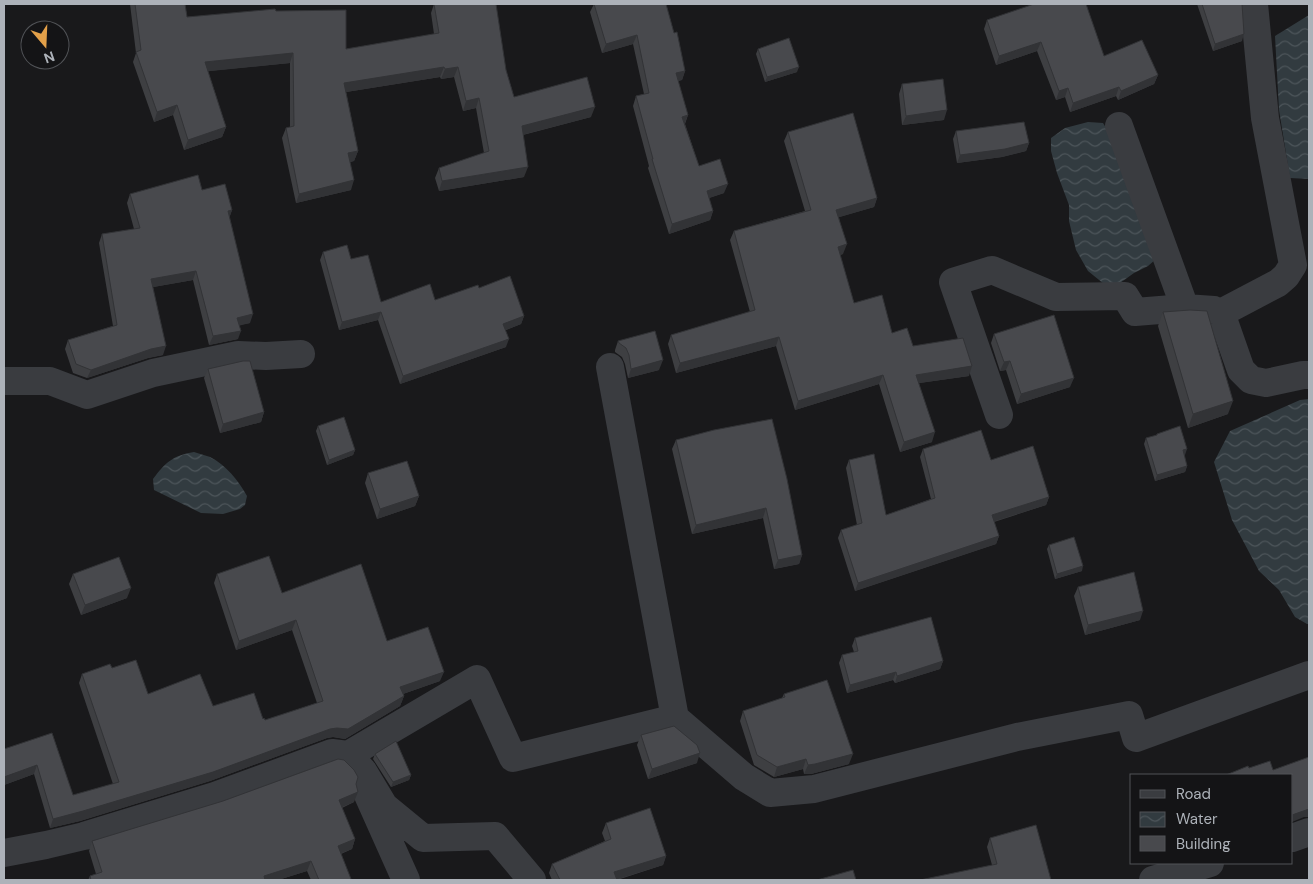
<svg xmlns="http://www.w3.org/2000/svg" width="1313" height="884" viewBox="0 0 1313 884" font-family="'DM Sans',sans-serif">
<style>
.water{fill:url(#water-waves)}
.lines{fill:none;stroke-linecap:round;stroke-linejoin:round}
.street{stroke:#3a3c40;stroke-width:28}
.wall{fill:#3e3f42}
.shaded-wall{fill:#323336}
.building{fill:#48494d;stroke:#323336}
</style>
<defs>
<pattern id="water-waves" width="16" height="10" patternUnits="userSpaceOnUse" patternTransform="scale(1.25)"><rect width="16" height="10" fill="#323b40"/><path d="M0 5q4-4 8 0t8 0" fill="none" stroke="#4d555a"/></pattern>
</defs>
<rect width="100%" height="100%" fill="#19191b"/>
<path class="water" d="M 1309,15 L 1309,179 L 1290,178 L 1279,110 L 1275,36 Z
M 1088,122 L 1103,123 L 1113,139 L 1156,259 L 1148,266 L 1134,273 L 1120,283 L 1104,284 L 1088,271 L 1076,250 L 1069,221 L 1069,205 L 1057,173 L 1051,151 L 1051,138 L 1065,128 Z
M 1309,399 L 1309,624 L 1307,624 L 1295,617 L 1279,590 L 1259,571 L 1232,520 L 1214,462 L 1230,431 L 1300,400 Z
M 194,452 C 199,454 205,455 210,457 C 226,465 238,480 247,496 L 245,505 L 240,509 L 223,514 L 201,513 L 154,490 L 153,479 C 166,462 172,456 194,452 Z"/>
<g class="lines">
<path class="street" d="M 1254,4 L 1265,118 L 1293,265 L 1286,276 L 1278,283 L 1221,313 L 1241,370 L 1251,380 L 1266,383 L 1303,375 L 1309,375
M 1119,126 L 1185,308
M 4,381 L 50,381 L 87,395 L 153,373 L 238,355 L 266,356 L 301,354
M 999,415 L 953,282 L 992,270 L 1056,297 L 1125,296 L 1135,312 L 1185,308 L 1214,310 L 1221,313
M 675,718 L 744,777 L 770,793 L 814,789 L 1017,737 L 1129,715 L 1136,738 L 1309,675
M 348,755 L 363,771 L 384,806 L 423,838 L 495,836 L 532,880
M 368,795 L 406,880
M 1292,838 L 1309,832
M 4,853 L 46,845 L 84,836 L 215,796 L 332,753 L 348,755 L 477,679 L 513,758 L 675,718 L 610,367
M 1153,880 L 1210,863"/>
</g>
<path class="wall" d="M 130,4 L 185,4 L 187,17 L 276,11 L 346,49 L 434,34 L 431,13 L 434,4 L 506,70 L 514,97 L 591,117 L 523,135 L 524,177 L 439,191 L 435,178 L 439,168 L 484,153 L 476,108 L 463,111 L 454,77 L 441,79 L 440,77 L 346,92 L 358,151 L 354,161 L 350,162 L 351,190 L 296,203 L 282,138 L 286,128 L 290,127 L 290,63 L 208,71 L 226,127 L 222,137 L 184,150 L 173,115 L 154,122 L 133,62 L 136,53 Z
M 594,4 L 666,4 L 674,33 L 685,71 L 682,80 L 678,81 L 688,115 L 685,124 L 699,166 L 724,193 L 709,198 L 713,211 L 710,220 L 669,234 L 648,168 L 649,166 L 633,106 L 636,96 L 644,94 L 633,44 L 602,53 L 590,12 Z
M 1197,4 L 1242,4 L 1242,41 L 1213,51 Z
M 987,20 L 1104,56 L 1158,75 L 1154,84 L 1118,100 L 1116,96 L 1070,112 L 1065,97 L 1056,100 L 1037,51 L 996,65 L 984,29 Z
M 758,49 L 797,72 L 765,82 L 756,54 Z
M 902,84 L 944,120 L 902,125 L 899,94 Z
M 956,131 L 1029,143 L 1026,151 L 1002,157 L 957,163 L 953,139 Z
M 788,132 L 877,198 L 874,207 L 839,217 L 843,254 L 840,255 L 854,303 L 892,333 L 913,346 L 969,376 L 919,383 L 932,442 L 900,452 L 879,384 L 795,410 L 776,346 L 676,373 L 668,344 L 671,335 L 750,312 L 730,240 L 734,231 L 805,211 L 784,141 Z
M 202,190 L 232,210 L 229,218 L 250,323 L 239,325 L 238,339 L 209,345 L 193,280 L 153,287 L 163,355 L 148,358 L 87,378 L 73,373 L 65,349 L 68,340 L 113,326 L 99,243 L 102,234 L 134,229 L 127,203 L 130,194 Z
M 323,252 L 351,259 L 381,302 L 435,300 L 479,288 L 524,316 L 521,324 L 506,330 L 506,347 L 400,384 L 378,320 L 339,330 L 320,260 Z
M 1163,312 L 1228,414 L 1188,428 L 1158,326 Z
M 994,334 L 1070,387 L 1017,404 L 1006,370 L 1000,371 L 991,343 Z
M 618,341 L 659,370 L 628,378 L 625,364 L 622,357 L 615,352 L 615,350 Z
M 208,369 L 264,412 L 261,422 L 220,433 L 204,378 Z
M 318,426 L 355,450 L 353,455 L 327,465 L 316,431 Z
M 714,430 L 802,555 L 799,564 L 774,569 L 763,518 L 692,534 L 672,449 L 676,440 Z
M 1157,434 L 1185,455 L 1184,455 L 1187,466 L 1185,472 L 1155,481 L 1144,444 L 1146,438 L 1156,436 Z
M 923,449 L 991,460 L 1049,497 L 1046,505 L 994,522 L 999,536 L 996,544 L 855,591 L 838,538 L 841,530 L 857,525 L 846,468 L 849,460 L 886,515 L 931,499 L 920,457 Z
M 368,473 L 419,496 L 415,506 L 377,519 L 365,483 Z
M 1049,545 L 1082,571 L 1055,579 L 1047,549 Z
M 73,574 L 127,598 L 81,615 L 69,584 Z
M 217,574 L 282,593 L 387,641 L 440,681 L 403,694 L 404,696 L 400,706 L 345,739 L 333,737 L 327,738 L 210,781 L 80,821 L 50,828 L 34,774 L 4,785 L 52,733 L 73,795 L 113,784 L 79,683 L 82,674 L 112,668 L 148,694 L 213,706 L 265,720 L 317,703 L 292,630 L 236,650 L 214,583 Z
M 1078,587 L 1140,620 L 1085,635 L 1074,596 Z
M 855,638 L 943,661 L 940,669 L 895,683 L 893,680 L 847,693 L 839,663 L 842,655 L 854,652 L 852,646 Z
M 784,694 L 849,764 L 811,774 L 804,774 L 803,769 L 774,777 L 754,765 L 740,721 L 743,711 L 782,698 Z
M 641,735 L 697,763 L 648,779 L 637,745 Z
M 375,754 L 411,775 L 409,780 L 391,787 L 373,759 Z
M 356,784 L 354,802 L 342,808 L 355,839 L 352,849 L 341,854 L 350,880 L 311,880 L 307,871 L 278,880 L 88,880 L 90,876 L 96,874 L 89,851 L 92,841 Z
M 606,823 L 666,856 L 663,865 L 617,880 L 552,880 L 549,873 L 552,864 L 605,841 L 602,833 Z
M 990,838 L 1051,880 L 992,865 L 987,847 Z"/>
<path class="shaded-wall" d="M 1244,34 L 1242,41 L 1213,51 L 1215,44 Z
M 637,35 L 633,44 L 602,53 L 606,44 Z
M 1041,42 L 1037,51 L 996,65 L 999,56 Z
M 293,53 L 290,63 L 201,72 L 205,62 Z
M 444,67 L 440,77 L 340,93 L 344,83 Z
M 458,67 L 454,77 L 441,79 L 445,69 Z
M 799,67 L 797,72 L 765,82 L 767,77 Z
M 685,71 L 682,80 L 672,82 L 676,73 Z
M 1158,75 L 1154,84 L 1118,100 L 1121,91 Z
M 1119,87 L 1116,96 L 1070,112 L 1073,103 Z
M 1068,88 L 1065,97 L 1056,100 L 1059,91 Z
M 479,98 L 476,108 L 463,111 L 466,101 Z
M 177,105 L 173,115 L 154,122 L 157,112 Z
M 595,107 L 591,117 L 518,136 L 522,126 Z
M 947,110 L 944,120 L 902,125 L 906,116 Z
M 688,115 L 684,125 L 682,117 Z
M 226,127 L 222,137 L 184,150 L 188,140 Z
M 1029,143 L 1026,151 L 1002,157 L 957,163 L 960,155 Z
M 358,151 L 354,161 L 344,163 L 348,153 Z
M 528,167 L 524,177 L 439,191 L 442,181 Z
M 354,180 L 351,190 L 296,203 L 299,194 Z
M 728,184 L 724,193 L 703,200 L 707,191 Z
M 877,198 L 874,207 L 833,219 L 836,210 Z
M 232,210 L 229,219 L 228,211 Z
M 713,211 L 710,220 L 669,234 L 672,224 Z
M 847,244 L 843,254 L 835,256 L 838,247 Z
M 196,271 L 193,280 L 148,288 L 151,279 Z
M 381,312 L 378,320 L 339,330 L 342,322 Z
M 253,314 L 250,323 L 234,327 L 237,318 Z
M 524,316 L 521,324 L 500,332 L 503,324 Z
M 241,331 L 238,339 L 209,345 L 213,336 Z
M 779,337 L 776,346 L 676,373 L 680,363 Z
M 509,339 L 506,347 L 400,384 L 403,376 Z
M 166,346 L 163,355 L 148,358 L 87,378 L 91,370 L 151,349 Z
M 663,360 L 659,370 L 628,378 L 631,369 Z
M 1010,361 L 1006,370 L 1000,371 L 1004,362 Z
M 972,366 L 969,376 L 913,384 L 916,375 Z
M 883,375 L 879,384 L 795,410 L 798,401 Z
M 1074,378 L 1070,387 L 1017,404 L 1021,394 Z
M 1233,401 L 1228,414 L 1188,428 L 1193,414 Z
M 264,412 L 261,422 L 220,433 L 223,424 Z
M 935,432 L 932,442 L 900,452 L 904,442 Z
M 1187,449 L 1185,455 L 1181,456 L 1183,450 Z
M 355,450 L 353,455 L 327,465 L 329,460 Z
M 1187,466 L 1185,472 L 1155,481 L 1157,475 Z
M 419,496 L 415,506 L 377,519 L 380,509 Z
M 1049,497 L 1046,505 L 989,523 L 992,515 Z
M 766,508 L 763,518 L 692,534 L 696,525 Z
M 999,536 L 996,544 L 855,591 L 858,583 Z
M 802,555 L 799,564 L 774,569 L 778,560 Z
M 1083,566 L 1082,571 L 1055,579 L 1057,574 Z
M 131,588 L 127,598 L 81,615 L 85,605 Z
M 1143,611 L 1140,620 L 1085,635 L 1088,625 Z
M 296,620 L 292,630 L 236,650 L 239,641 Z
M 943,661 L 940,669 L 895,683 L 897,676 Z
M 444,672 L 440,681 L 397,696 L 400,687 Z
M 896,672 L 893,680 L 847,693 L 850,685 Z
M 404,696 L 400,706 L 345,739 L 333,737 L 327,738 L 210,781 L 80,821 L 50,828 L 53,819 Z
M 700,753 L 697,763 L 648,779 L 652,769 Z
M 853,754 L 849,764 L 811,774 L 804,774 L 808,765 Z
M 806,759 L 803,769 L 774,777 L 777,767 Z
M 37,765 L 34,774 L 4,785 L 4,777 Z
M 411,775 L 409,780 L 391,787 L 393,782 Z
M 358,792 L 354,802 L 335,810 L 339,800 Z
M 1307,809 L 1309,809 L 1309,817 L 1304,817 L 1292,822 L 1292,815 Z
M 355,839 L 352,849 L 334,856 L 338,846 Z
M 666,856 L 663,865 L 615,880 L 614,872 Z
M 311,861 L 307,871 L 278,880 L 262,880 L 264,876 Z"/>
<path class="building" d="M 135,4 L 185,4 L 187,17 L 275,9 L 276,11 L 346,10 L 346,49 L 439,33 L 434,4 L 496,4 L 506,70 L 514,97 L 587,77 L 595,107 L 522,126 L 528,167 L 442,181 L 439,168 L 489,151 L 479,98 L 466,101 L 458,67 L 445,69 L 444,67 L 344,83 L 358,151 L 348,153 L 354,180 L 299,194 L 286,128 L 294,126 L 293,53 L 205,62 L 226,127 L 188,140 L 177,105 L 157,112 L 136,52 L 141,50 Z
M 594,4 L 666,4 L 674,33 L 677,32 L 685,71 L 676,73 L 688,115 L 682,117 L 699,166 L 720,159 L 728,184 L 707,191 L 713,211 L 672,224 L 652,159 L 653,159 L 636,96 L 649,93 L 637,35 L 606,44 Z
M 1034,4 L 1086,4 L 1104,56 L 1142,40 L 1158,75 L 1121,91 L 1119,87 L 1073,103 L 1068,88 L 1059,91 L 1041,42 L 999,56 L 987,20 Z
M 1202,4 L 1242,4 L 1244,34 L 1215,44 Z
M 789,38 L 799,67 L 767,77 L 758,49 Z
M 943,79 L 947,110 L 906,116 L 902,84 Z
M 853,113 L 877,198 L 836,210 L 847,244 L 838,247 L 854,303 L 882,295 L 892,333 L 907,328 L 913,346 L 963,338 L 972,366 L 916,375 L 935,432 L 904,442 L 883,375 L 798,401 L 779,337 L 680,363 L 671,335 L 755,310 L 734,231 L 811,210 L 788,132 Z
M 1024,122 L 1029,143 L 1005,149 L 960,155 L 956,131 Z
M 198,175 L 202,190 L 225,184 L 232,210 L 228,211 L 253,314 L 237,318 L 241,331 L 213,336 L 196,271 L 151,279 L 166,346 L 151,349 L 91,370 L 76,364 L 68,340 L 117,325 L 102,234 L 140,228 L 130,194 Z
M 347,245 L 351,259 L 368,255 L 381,302 L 430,284 L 435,300 L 478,285 L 479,288 L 510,276 L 524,316 L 503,324 L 509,339 L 403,376 L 381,312 L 342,322 L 323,252 Z
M 1190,310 L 1207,311 L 1233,401 L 1193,414 L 1163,312 Z
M 1054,315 L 1074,378 L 1021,394 L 1010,361 L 1004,362 L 994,334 Z
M 655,331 L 663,360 L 631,369 L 629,355 L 626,348 L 619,343 L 618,341 Z
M 243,361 L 250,361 L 264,412 L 223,424 L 208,369 Z
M 344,417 L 355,450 L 329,460 L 318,426 Z
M 772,419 L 787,479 L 802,555 L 778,560 L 766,508 L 696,525 L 676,440 L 714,430 Z
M 1180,426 L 1187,449 L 1183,450 L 1187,466 L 1157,475 L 1146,438 L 1157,435 L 1157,434 Z
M 981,430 L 991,460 L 1033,446 L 1049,497 L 992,515 L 999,536 L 858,583 L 841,530 L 862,523 L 849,460 L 874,454 L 886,515 L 935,498 L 923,449 Z
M 407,461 L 419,496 L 380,509 L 368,473 Z
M 1074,537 L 1083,566 L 1057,574 L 1049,545 Z
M 269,556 L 282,593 L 361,564 L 387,641 L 428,627 L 444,672 L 400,687 L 404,696 L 348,729 L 337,728 L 330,729 L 213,772 L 83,811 L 53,819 L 37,765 L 4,777 L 4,749 L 52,733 L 73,795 L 119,782 L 82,674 L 110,664 L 112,668 L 136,660 L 148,694 L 200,674 L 213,706 L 254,693 L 263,719 L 264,718 L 265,720 L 323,701 L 296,620 L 239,641 L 217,574 Z
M 119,557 L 131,588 L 85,605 L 73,574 Z
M 1134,572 L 1143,611 L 1088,625 L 1078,587 Z
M 931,617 L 943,661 L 897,676 L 896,672 L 850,685 L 842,655 L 858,651 L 855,638 Z
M 827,680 L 853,754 L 815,764 L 808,765 L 806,759 L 777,767 L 757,755 L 743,711 L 785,697 L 784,694 Z
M 674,726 L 697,745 L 700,753 L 652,769 L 641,735 Z
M 396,741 L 411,775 L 393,782 L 375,754 Z
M 1309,757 L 1309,809 L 1292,815 L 1292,775 L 1226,775 L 1248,766 L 1249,768 L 1270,761 L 1273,770 Z
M 338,759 L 344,760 L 354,770 L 358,777 L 356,784 L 358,792 L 339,800 L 355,839 L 338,846 L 351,879 L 349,880 L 319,880 L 311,861 L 264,876 L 265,880 L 91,880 L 90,876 L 102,872 L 92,841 L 223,801 Z
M 650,808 L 666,856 L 614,872 L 617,880 L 560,880 L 552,864 L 611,839 L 606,823 Z
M 1036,825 L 1051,880 L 920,880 L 997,864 L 990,838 Z
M 853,870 L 856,880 L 817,880 Z"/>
<rect width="1313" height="884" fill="none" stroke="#adb2b9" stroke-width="10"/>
<rect x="1130" y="774" width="162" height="90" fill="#141416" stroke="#515357"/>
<rect x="1140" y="790" width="25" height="8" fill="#3a3c40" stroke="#515357"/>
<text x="1176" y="799" font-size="15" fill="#adb2b9">Road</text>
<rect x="1140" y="812" width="25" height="15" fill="url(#water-waves)" stroke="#515357"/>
<text x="1176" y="824" font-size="15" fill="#adb2b9">Water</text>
<rect x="1140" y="836" width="25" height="15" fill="#48494d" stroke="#515357"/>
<text x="1176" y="849" font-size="15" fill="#adb2b9">Building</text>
<g transform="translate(45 45) rotate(161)"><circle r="24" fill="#141416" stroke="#515357"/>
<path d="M0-4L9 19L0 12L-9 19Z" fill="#e3a049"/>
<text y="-8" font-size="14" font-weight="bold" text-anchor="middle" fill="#adb2b9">N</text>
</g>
</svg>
